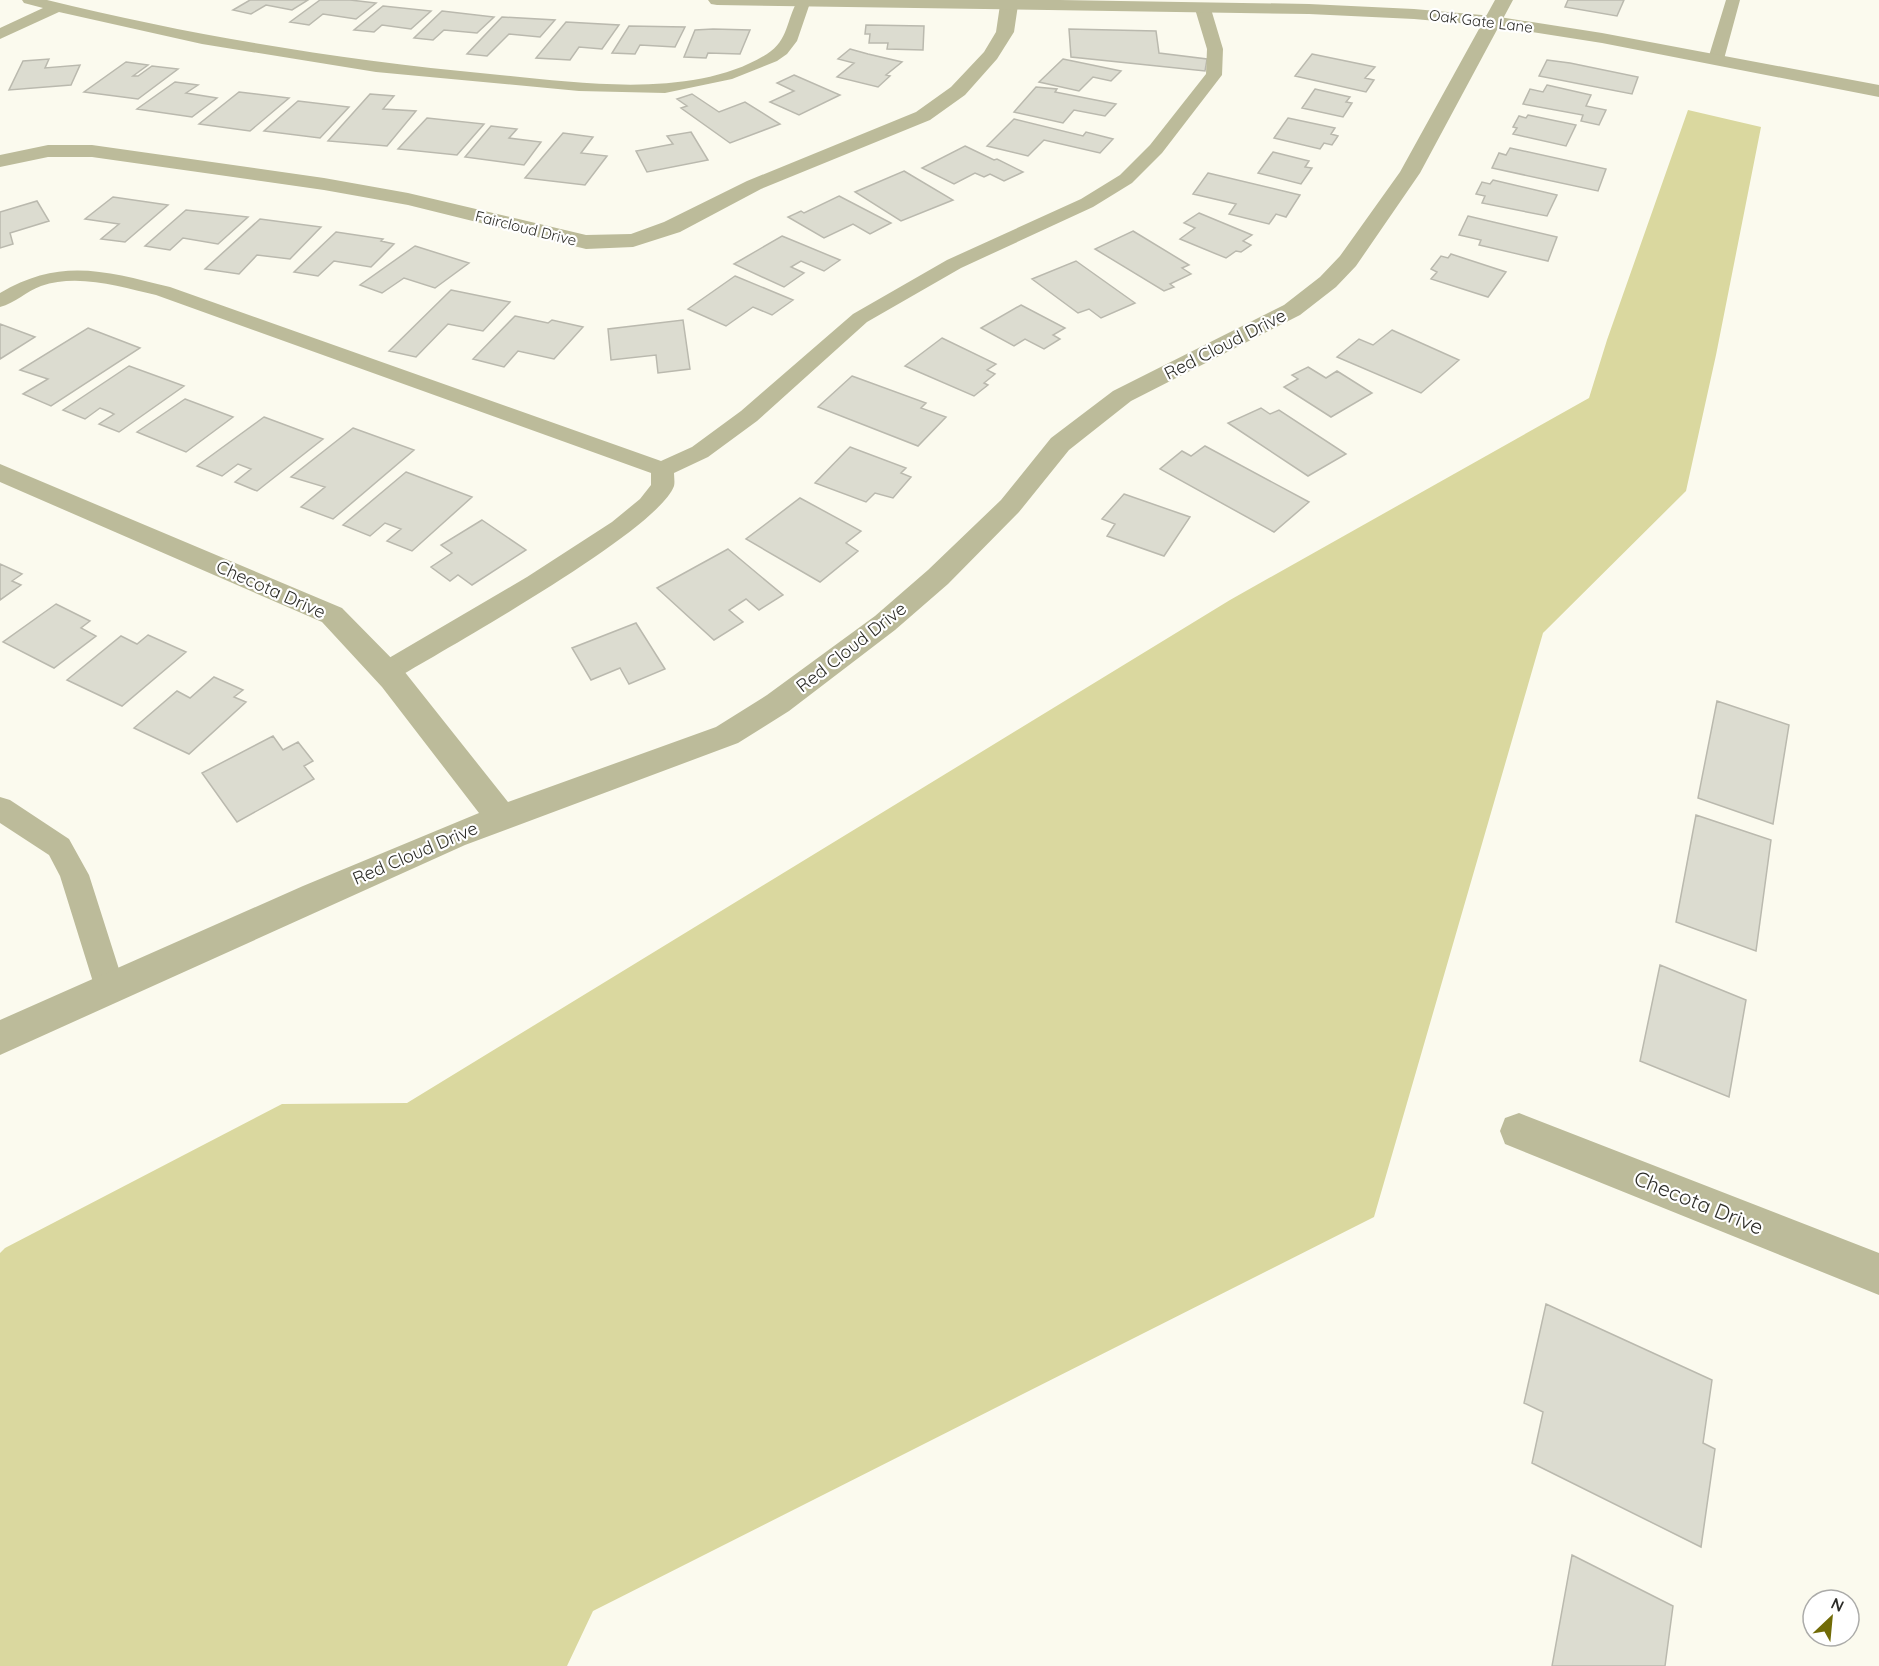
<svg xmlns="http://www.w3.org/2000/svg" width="1879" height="1666" viewBox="0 0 1879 1666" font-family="Quicksand,sans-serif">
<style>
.green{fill:#dad89f}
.building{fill:#dcdcd0;stroke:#bab9ae;stroke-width:1.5}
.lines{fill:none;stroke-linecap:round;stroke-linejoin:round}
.service{fill:#bcbb9a;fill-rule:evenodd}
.minor{fill:#bcbb9a;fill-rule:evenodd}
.tertiary{fill:#bcbb9a;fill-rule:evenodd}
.labels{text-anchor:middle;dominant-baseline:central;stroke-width:4.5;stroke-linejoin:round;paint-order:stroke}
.far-street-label{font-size:15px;fill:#2c2c28;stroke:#fff}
.street-label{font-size:18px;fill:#2c2c28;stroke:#fff}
.near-street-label{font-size:21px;fill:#2c2c28;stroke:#fff}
</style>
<rect width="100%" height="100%" fill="#fbfaee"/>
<path class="green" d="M 1688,110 L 1761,127 L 1716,355 L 1686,491 L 1543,633 L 1374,1217 L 593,1611 L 567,1666 L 0,1666 L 0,1253 L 5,1248 L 282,1104 L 407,1103 L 1230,600 L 1589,398 L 1607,340 Z"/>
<path class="building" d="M 250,0 L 308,0 L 292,10 L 266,5 L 251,14 L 233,10 Z
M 320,0 L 350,0 L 376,3 L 356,19 L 323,14 L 309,25 L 290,22 Z
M 1568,0 L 1624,0 L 1617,16 L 1565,7 Z
M 383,6 L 431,11 L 411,29 L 382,25 L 374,32 L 354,30 Z
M 442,11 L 494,17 L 477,33 L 444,30 L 433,40 L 414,38 Z
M 502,17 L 555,20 L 540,37 L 509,34 L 487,56 L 467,54 Z
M 566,22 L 619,25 L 602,49 L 579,47 L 570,60 L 536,58 Z
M 866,25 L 924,26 L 923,50 L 887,49 L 888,43 L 869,43 L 870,34 L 865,34 Z
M 629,26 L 685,27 L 675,47 L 640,45 L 635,54 L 612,53 Z
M 713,29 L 750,30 L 740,54 L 708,53 L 706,58 L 684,57 L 695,30 Z
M 1069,29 L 1156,31 L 1159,53 L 1207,59 L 1205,71 L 1071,57 Z
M 850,49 L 868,54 L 902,62 L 886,75 L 890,76 L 878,87 L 837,77 L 854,63 L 838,59 Z
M 1312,54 L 1375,67 L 1365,78 L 1374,80 L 1366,92 L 1295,76 Z
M 49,59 L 45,68 L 80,65 L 71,85 L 9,90 L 23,61 Z
M 1063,59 L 1121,71 L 1111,81 L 1093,77 L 1079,91 L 1039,82 Z
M 1547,60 L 1570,63 L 1638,77 L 1632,94 L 1539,76 Z
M 126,62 L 148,65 L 133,76 L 138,76 L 152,66 L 178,69 L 138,99 L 84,92 Z
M 794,75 L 840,95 L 799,115 L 770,102 L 794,91 L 777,83 Z
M 175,82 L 198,85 L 186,93 L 217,98 L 192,117 L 137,109 Z
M 1547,85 L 1591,95 L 1586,106 L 1606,110 L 1599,125 L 1581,121 L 1583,115 L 1523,104 L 1530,89 L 1543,92 Z
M 1036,87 L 1057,89 L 1055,92 L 1116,104 L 1105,116 L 1074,110 L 1063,123 L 1014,112 Z
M 1315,89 L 1350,97 L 1346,102 L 1352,103 L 1343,117 L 1302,108 Z
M 239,92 L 289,98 L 250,131 L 199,124 Z
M 370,94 L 394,96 L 383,109 L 416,111 L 387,146 L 328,141 Z
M 692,94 L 719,112 L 745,102 L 780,124 L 730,143 L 681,108 L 687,106 L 677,99 Z
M 298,101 L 349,107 L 320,138 L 264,131 Z
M 1528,115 L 1576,125 L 1566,146 L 1513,134 L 1517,128 L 1513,127 L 1519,116 L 1526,118 Z
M 427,118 L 484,124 L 457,155 L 398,149 Z
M 1288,118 L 1335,128 L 1331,134 L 1338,136 L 1332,145 L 1324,143 L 1320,149 L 1274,138 Z
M 1014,119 L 1083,136 L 1086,132 L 1113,139 L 1100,153 L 1044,140 L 1028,156 L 987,146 Z
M 491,126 L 517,129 L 509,138 L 541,142 L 524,165 L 465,157 Z
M 691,132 L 708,160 L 647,172 L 636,151 L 673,144 L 667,136 Z
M 563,133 L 593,137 L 581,153 L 607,156 L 585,185 L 525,178 Z
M 965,146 L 994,160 L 997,159 L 1023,172 L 1004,181 L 990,174 L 984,177 L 975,173 L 954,184 L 922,168 Z
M 1510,148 L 1606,169 L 1598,191 L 1492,168 L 1499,153 L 1506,155 Z
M 1273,152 L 1309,161 L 1305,167 L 1312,168 L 1301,184 L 1258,173 Z
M 904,171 L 953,200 L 901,221 L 855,192 Z
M 1208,173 L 1300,195 L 1286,217 L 1276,214 L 1269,224 L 1229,214 L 1236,204 L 1193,194 Z
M 1493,180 L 1557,195 L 1547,216 L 1482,203 L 1485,196 L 1476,194 L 1482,182 L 1490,184 Z
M 839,196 L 891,223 L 870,234 L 853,224 L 824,238 L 788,217 L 801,211 L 804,213 Z
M 113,197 L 168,205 L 125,242 L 101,239 L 119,224 L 85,219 Z
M 37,201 L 49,221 L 10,233 L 13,244 L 0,248 L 0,212 Z
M 186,210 L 248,217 L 218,244 L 183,238 L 170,250 L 145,246 Z
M 1199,213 L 1252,235 L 1243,241 L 1251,245 L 1241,252 L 1236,251 L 1226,258 L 1180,239 L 1195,228 L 1184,223 Z
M 1468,216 L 1557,237 L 1548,261 L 1479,245 L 1481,240 L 1459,235 Z
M 260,219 L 321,227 L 290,259 L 257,255 L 239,274 L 205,269 Z
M 1133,231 L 1189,265 L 1182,268 L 1191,274 L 1170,284 L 1174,287 L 1164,291 L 1095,249 Z
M 336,232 L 383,239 L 381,241 L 394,244 L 371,267 L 334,261 L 318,276 L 294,272 Z
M 782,236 L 840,260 L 824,271 L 801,261 L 791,267 L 804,273 L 784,287 L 734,264 Z
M 415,246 L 469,263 L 435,288 L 404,278 L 382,293 L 360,285 Z
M 1451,254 L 1506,272 L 1488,297 L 1431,279 L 1437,272 L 1431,269 L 1441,256 L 1448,258 Z
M 1076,261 L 1135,303 L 1101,318 L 1089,309 L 1078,313 L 1032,279 Z
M 735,276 L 793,300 L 772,315 L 753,307 L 726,326 L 688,309 Z
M 451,290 L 510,302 L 483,331 L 448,324 L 416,357 L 389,351 Z
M 1021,305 L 1065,328 L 1053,335 L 1060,339 L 1044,349 L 1025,339 L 1014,346 L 981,328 Z
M 515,316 L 548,323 L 552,320 L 583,327 L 554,359 L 518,351 L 504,367 L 473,359 Z
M 683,320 L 690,369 L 658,373 L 656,355 L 611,360 L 608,329 Z
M 0,324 L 35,337 L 0,359 Z
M 88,328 L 140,348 L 51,406 L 23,394 L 48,379 L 20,370 Z
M 1392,330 L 1459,360 L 1421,393 L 1337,357 L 1359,339 L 1373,345 Z
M 942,338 L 996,364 L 987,370 L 995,374 L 984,383 L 988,385 L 974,396 L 905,366 Z
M 129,366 L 184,386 L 119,432 L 99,424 L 114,414 L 110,412 L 100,408 L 85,419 L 63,410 Z
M 1308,367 L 1326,378 L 1337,371 L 1372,393 L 1331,417 L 1284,387 L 1298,379 L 1292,375 Z
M 852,376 L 926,403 L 921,408 L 946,417 L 918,446 L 818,407 Z
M 185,399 L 233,417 L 186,452 L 137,432 Z
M 1261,408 L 1270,414 L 1279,410 L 1346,454 L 1308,476 L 1228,423 Z
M 264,417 L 323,439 L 257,491 L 235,482 L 251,469 L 238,464 L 222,476 L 197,466 Z
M 353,428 L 414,450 L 333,519 L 301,507 L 325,487 L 291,477 Z
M 1205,446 L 1309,502 L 1274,532 L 1160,469 L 1182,451 L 1191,456 Z
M 850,447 L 906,468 L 901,473 L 911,477 L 893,498 L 875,493 L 866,502 L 815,483 Z
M 406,472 L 472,497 L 412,551 L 387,541 L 401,529 L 385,523 L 370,536 L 343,525 Z
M 1124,494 L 1190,517 L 1164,556 L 1107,536 L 1115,524 L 1102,519 Z
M 800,498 L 861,531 L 846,543 L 858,551 L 820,582 L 746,539 Z
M 482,520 L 526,550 L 472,585 L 458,575 L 450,581 L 431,567 L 452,553 L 441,545 Z
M 728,549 L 783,595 L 759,610 L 746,599 L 729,610 L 743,622 L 714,640 L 657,588 Z
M 0,564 L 22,574 L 12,581 L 21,585 L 0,600 Z
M 56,604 L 90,621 L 81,628 L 96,636 L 54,668 L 3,642 Z
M 636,623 L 665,669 L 629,684 L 620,668 L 591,680 L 572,648 Z
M 148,635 L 186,652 L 122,706 L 67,680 L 121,636 L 137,644 Z
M 214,677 L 243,690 L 234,697 L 246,702 L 189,754 L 134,728 L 177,691 L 190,698 Z
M 1717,701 L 1789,725 L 1773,824 L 1698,798 Z
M 273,736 L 283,750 L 298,742 L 313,761 L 304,766 L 314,779 L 237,822 L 202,773 Z
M 1696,815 L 1771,840 L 1756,951 L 1676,922 Z
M 1660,965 L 1746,1000 L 1729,1097 L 1640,1061 Z
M 1546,1304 L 1712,1380 L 1703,1443 L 1715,1449 L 1701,1547 L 1532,1463 L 1543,1412 L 1524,1403 Z
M 1572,1555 L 1673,1606 L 1665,1666 L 1552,1666 Z"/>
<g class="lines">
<path class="service" d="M 22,0 L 47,0 C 193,36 341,60 490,74 C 573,82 693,101 767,54 C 789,40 786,20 798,0 L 808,0 L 810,3 L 797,41 L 787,54 L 777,61 L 732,79 L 665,93 L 579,91 L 376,72 L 202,44 L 59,12 L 0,39 L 0,28 L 43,8 L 24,3 Z
M 1726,0 L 1740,0 L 1724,59 L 1716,64 L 1708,59 Z
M 1203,4 L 1211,9 L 1223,49 L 1222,75 L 1162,153 L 1132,183 L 1093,207 L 961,268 L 867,322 L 757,421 L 708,457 L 674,473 C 674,477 675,482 674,486 C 658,531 445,649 395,679 L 386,682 L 377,679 L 373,672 L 377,665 L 527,577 L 612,522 L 640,499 L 651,485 L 651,473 L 156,295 C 121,287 78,273 41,286 C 27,291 15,303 0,307 L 0,293 C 60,257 106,271 170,287 L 661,461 L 692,447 L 741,411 L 853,314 L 947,260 L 1081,199 L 1120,175 L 1150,145 L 1206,74 L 1207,49 L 1195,9 Z
M 0,797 L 10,800 L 69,839 L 89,875 L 125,988 L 120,998 L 109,1002 L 98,998 L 60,876 L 49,855 L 0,823 Z"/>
<path class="minor" d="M 1010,0 L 1018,5 L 1014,32 L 997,59 L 965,95 L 930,120 L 761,189 L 680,232 L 633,247 L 586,249 L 408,205 L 324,190 L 92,157 L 48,157 L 0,167 L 0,155 L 48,145 L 92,145 L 324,178 L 408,193 L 586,235 L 631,234 L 664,222 L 747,181 L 916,112 L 951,87 L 984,52 L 996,32 L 1000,5 L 1003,1 Z
M 1495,0 L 1513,0 L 1420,173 L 1356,266 L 1336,287 L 1300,315 L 1131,401 L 1069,450 L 1019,512 L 948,584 L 895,630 L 789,711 L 738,743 L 465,845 L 0,1055 L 0,1020 L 303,886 L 479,813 L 382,687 L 322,622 L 0,482 L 0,464 L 342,608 L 404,671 L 508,802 L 716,727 L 767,695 L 875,616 L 928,570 L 1001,500 L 1051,438 L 1113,391 L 1284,305 L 1320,277 L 1340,256 L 1400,172 Z
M 1519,1113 L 1879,1253 L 1879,1295 L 1505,1144 L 1500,1131 L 1505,1118 Z"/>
<path class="tertiary" d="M 708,0 L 1060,0 L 1309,4 L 1414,9 L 1493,16 L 1602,33 L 1879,85 L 1879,97 L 1602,43 L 1493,26 L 1414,19 L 1309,14 L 717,5 L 711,4 Z"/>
</g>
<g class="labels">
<g class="far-street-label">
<text transform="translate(1481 21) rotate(7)">Oak Gate Lane</text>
<text transform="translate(526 228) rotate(14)">Faircloud Drive</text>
</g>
<g class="street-label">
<text transform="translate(1225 344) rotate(-27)">Red Cloud Drive</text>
<text transform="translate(271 589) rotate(24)">Checota Drive</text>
<text transform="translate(851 647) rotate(-38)">Red Cloud Drive</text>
<text transform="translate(415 853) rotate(-23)">Red Cloud Drive</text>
</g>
<g class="near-street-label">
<text transform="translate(1699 1202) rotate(22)">Checota Drive</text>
</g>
</g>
<g transform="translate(1831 1618) rotate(26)"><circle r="28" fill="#ffffff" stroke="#ababa9" stroke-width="1.5"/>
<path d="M0-4.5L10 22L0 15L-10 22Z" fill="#716b07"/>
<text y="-9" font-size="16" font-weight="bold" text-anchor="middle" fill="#2c2c28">N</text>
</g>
</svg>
